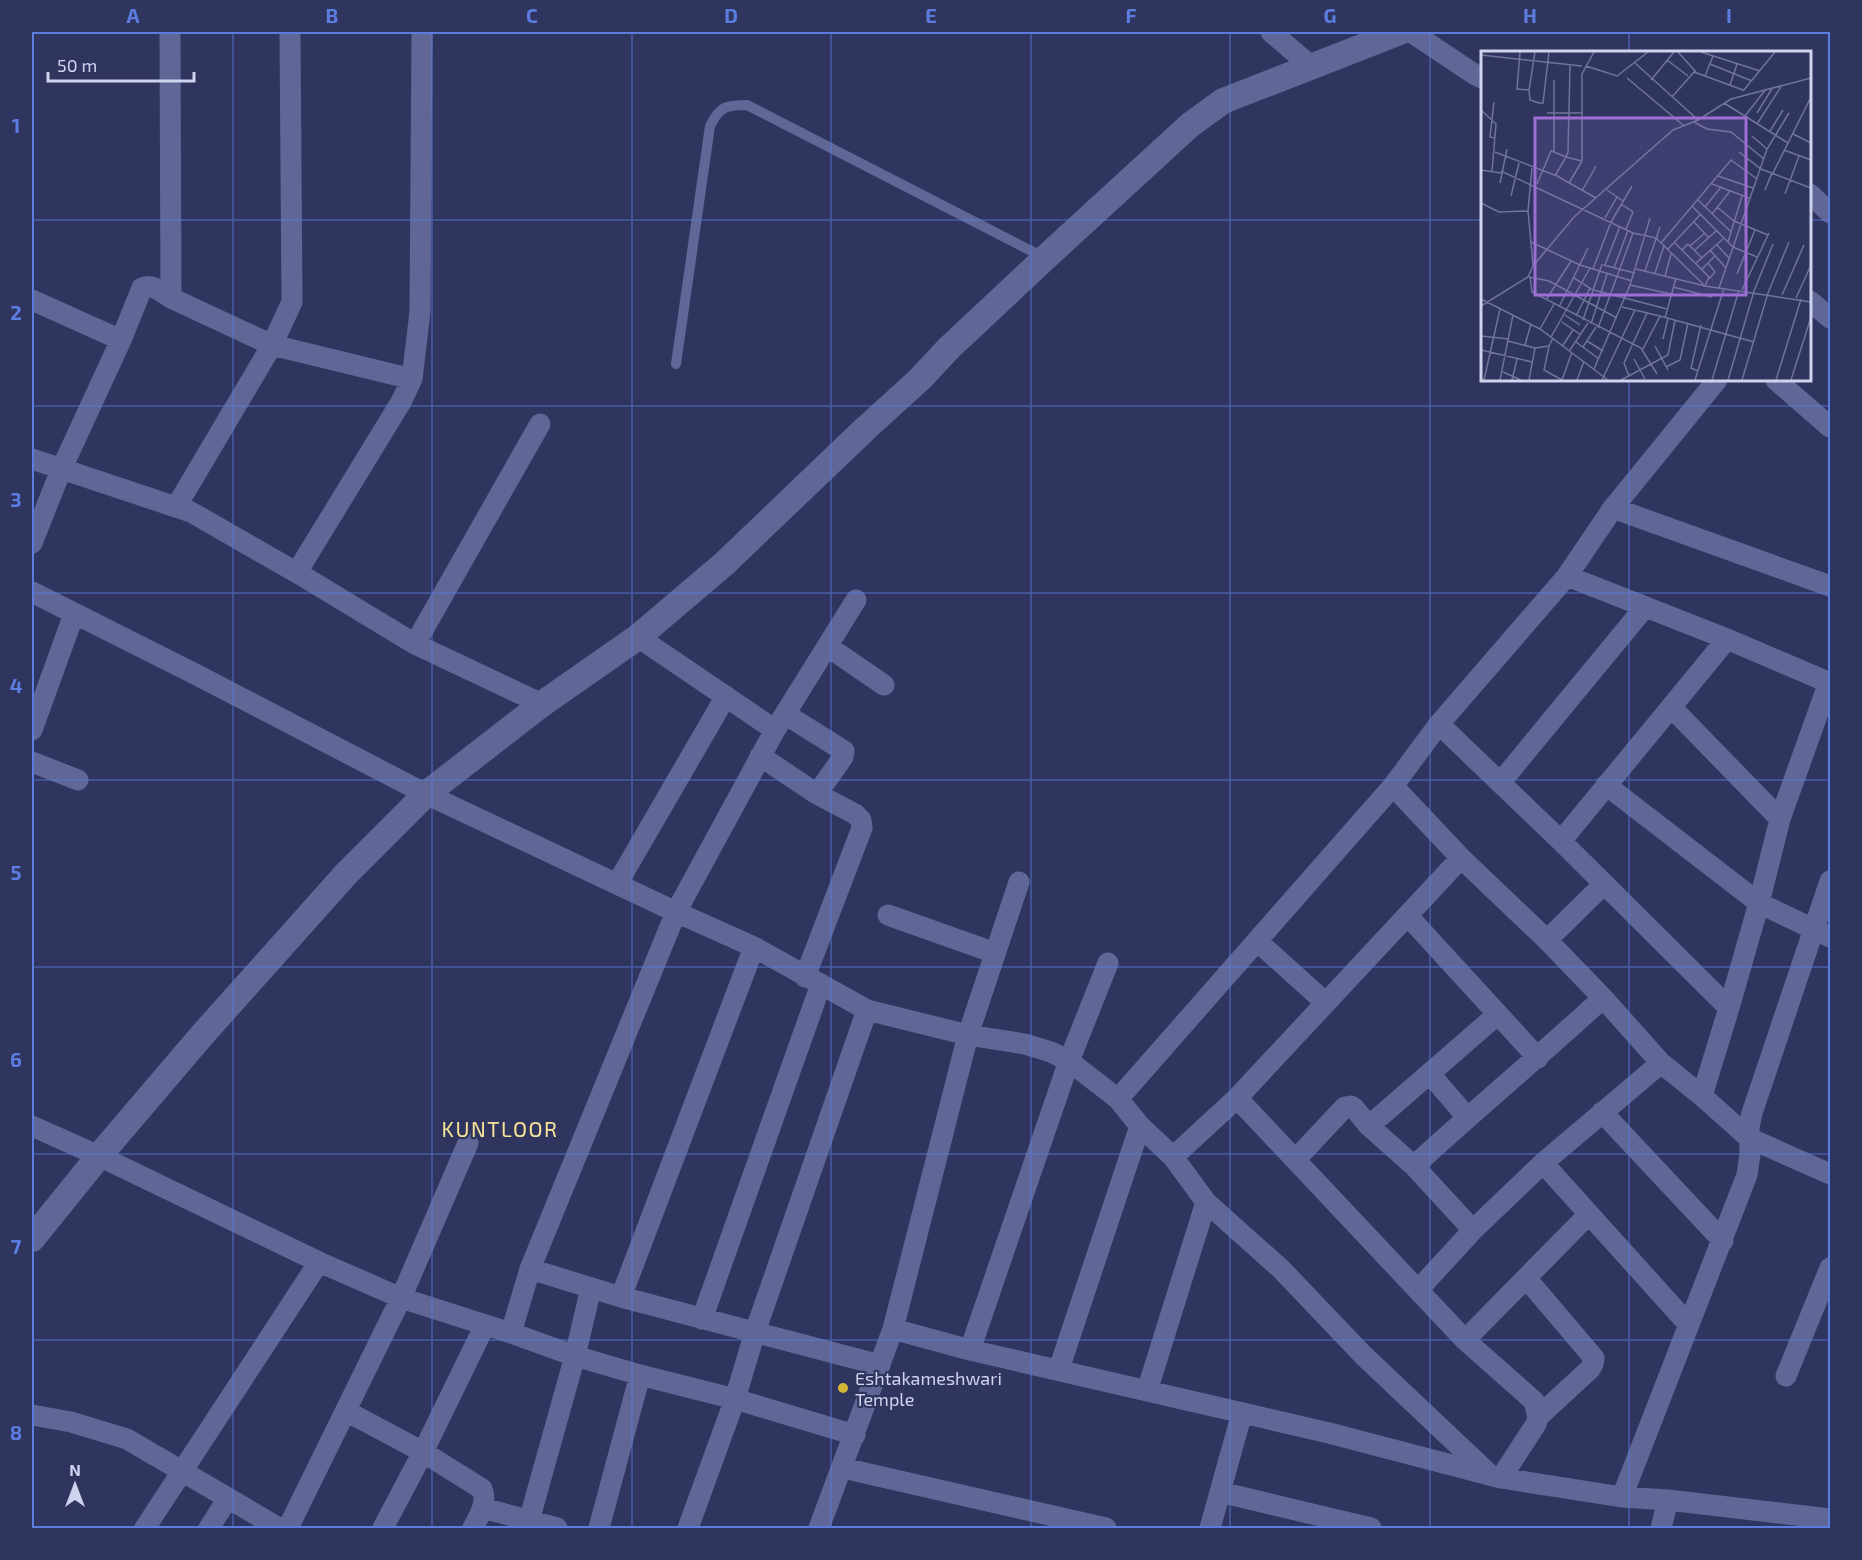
<svg xmlns="http://www.w3.org/2000/svg" width="1862" height="1560" viewBox="0 0 1862 1560" font-family="'Exo 2',sans-serif">
<style>
.lines{fill:none;stroke-linecap:round;stroke-linejoin:round}
.service{stroke:#606797;stroke-width:10}
.minor{stroke:#606797;stroke-width:21}
.tertiary{stroke:#606797;stroke-width:26}
.grid{fill:none;stroke:#5b7de0;stroke-width:1.5;stroke-opacity:0.55}
.poi-dot{fill:#d2b736;stroke:#303560;stroke-width:2}
.labels{text-anchor:middle;dominant-baseline:central;stroke-width:4.5;stroke-linejoin:round;paint-order:stroke}
.poi-label{font-size:18px;fill:#ced3ee;stroke:#303560;text-anchor:start}
.quarter-label{font-size:21px;letter-spacing:1.5px;fill:#f7e597;stroke:#303560}
.inset-road{fill:none;stroke:#6f7499;stroke-width:1.5}
.view{fill:#9c6fd2;fill-opacity:0.15;stroke:#9c6fd2;stroke-width:3}
.inset-edge{fill:none;stroke:#ced3ee;stroke-width:3}
.neatline{fill:none;stroke:#5b7de0;stroke-width:2}
.grid-label{font-size:20px;text-anchor:middle;font-weight:bold;fill:#5b7de0}
</style>
<rect width="100%" height="100%" fill="#303560"/>
<g class="lines">
<path class="service" d="M 676,364 L 710,126 C 720,106 726,105 747,105 L 1045,258"/>
<path class="minor" d="M 1271,32 L 1312,67
M 1411,32 L 1474,74 L 1482,78
M 1810,194 L 1830,213
M 171,298 L 272,345 L 292,302 L 290,32
M 32,300 L 121,340
M 1810,301 L 1830,318
M 1776,380 L 1830,427
M 32,459 L 191,512 L 306,578 L 415,644 L 542,704
M 176,507 L 272,345 L 412,379
M 1613,508 L 1830,586
M 32,543 L 61,470 L 121,340 L 142,288 C 152,283 162,292 171,298 L 170,32
M 297,572 L 401,402 L 412,379 L 420,312 L 422,32
M 1567,576 L 1727,639 L 1830,683
M 32,592 L 195,674 L 426,794 L 676,912 L 754,947 L 867,1010 L 968,1035 L 1025,1044 L 1051,1052 L 1069,1061 L 1118,1099 L 1140,1126 L 1173,1157 L 1206,1202 L 1281,1269 L 1364,1356 L 1489,1474
M 638,637 L 775,730
M 415,644 L 540,424
M 827,646 L 884,685
M 1671,707 L 1780,819
M 785,714 L 844,751 L 843,757 L 817,794
M 1439,724 L 1561,841 L 1729,1008
M 32,730 L 74,614
M 760,756 L 817,794 L 855,814 L 861,820 L 862,828 L 805,977
M 32,762 L 78,780
M 1500,783 L 1645,607
M 1606,785 L 1759,903 L 1830,937
M 1393,786 L 1461,858 L 1547,940 L 1603,998 L 1661,1063 L 1702,1096 L 1749,1138 L 1830,1174
M 1561,841 L 1727,639
M 617,884 L 726,696
M 888,915 L 995,953
M 1408,916 L 1538,1058
M 1547,940 L 1604,884
M 1257,941 L 1326,1003
M 1430,1074 L 1467,1117
M 1702,1096 L 1729,1008 L 1759,903 L 1780,819 L 1829,682
M 1237,1098 L 1465,1340 L 1534,1401 L 1538,1417 L 1536,1424 L 1501,1478
M 1118,1099 L 1393,786 L 1439,724 L 1567,576 L 1613,508 L 1717,380
M 1602,1112 L 1723,1241
M 32,1126 L 99,1156 L 319,1262 L 401,1298 L 511,1333 L 575,1356 L 640,1375 L 735,1399 L 855,1435
M 1369,1126 L 1498,1014
M 1173,1157 L 1237,1098 L 1461,858
M 1296,1159 L 1342,1110 L 1345,1107 L 1351,1106 L 1354,1108 L 1369,1126 L 1414,1166 L 1473,1230
M 1543,1163 L 1689,1325
M 1414,1166 C 1476,1109 1541,1055 1603,998
M 530,1269 L 621,1297 L 880,1365
M 1526,1278 L 1594,1358 L 1593,1364 L 1590,1369 L 1538,1417
M 1418,1290 L 1473,1230 L 1543,1163 L 1661,1063
M 621,1297 L 754,947
M 702,1319 L 821,984
M 893,1329 L 970,1350 L 1329,1433 L 1501,1478 L 1622,1497 L 1668,1500 L 1830,1519
M 511,1333 L 530,1269 L 676,912 L 775,730 L 856,600
M 1465,1340 L 1589,1214
M 970,1350 L 1069,1061 L 1108,963
M 1059,1369 L 1140,1126
M 1786,1376 L 1830,1268
M 1147,1391 L 1206,1202
M 346,1411 L 423,1452 L 482,1489 C 488,1503 479,1516 473,1528
M 32,1415 L 71,1422 L 127,1439 L 279,1528
M 843,1468 L 1106,1528
M 1220,1492 L 1371,1528
M 1622,1497 L 1747,1175 L 1750,1154 L 1749,1127 L 1752,1113 L 1830,881
M 483,1508 L 557,1528
M 145,1528 L 319,1262
M 209,1528 L 228,1498
M 288,1528 L 401,1298 L 468,1143
M 383,1528 L 423,1452 L 485,1325
M 527,1528 L 575,1356 L 591,1288
M 599,1528 L 640,1375
M 688,1528 L 735,1399 L 755,1332 L 867,1010
M 819,1528 L 893,1329 L 968,1035 L 1019,882
M 1210,1528 L 1242,1413
M 1661,1528 L 1668,1500"/>
<path class="tertiary" d="M 32,1239 L 99,1156 L 203,1034 L 346,874 L 426,794 L 542,704 L 638,637 L 725,563 L 865,429 L 920,379 L 949,348 L 1045,258 L 1190,125 L 1223,101 L 1400,32"/>
</g>
<path class="grid" d="M 233,32 L 233,1528M 432,32 L 432,1528M 632,32 L 632,1528M 831,32 L 831,1528M 1031,32 L 1031,1528M 1230,32 L 1230,1528M 1430,32 L 1430,1528M 1629,32 L 1629,52M 32,220 L 1482,220M 1810,220 L 1830,220M 1629,380 L 1629,1528M 32,406 L 1830,406M 32,593 L 1830,593M 32,780 L 1830,780M 32,967 L 1830,967M 32,1154 L 1830,1154M 32,1340 L 1830,1340"/>
<circle class="poi-dot" cx="843" cy="1388" r="6"/>
<g class="labels">
<g class="poi-label">
<text x="855" y="1378">Eshtakameshwari<tspan x="855" dy="21">Temple</tspan></text>
</g>
<g class="quarter-label">
<text x="500" y="1128">KUNTLOOR</text>
</g>
</g>
<g transform="translate(1481 51)">
<rect width="330" height="330" fill="#303560"/>
<path class="inset-road" d="M 39,1 L 36,38 L 48,39 L 49,49 L 58,52 L 62,52 L 68,1M 197,1 L 215,21M 220,1 L 279,20M 0,4 L 101,15M 186,9 L 207,25M 154,12 L 217,69M 229,13 L 271,30M 105,15 L 136,25 L 167,1M 224,25 L 232,5M 146,27 L 202,74M 170,29 L 193,1M 249,34 L 256,13M 48,39 L 54,1M 262,40 L 294,1M 191,46 L 213,21 L 262,39M 13,51 L 9,86 L 14,87M 243,52 L 307,92M 0,59 L 15,73 L 11,121M 66,62 L 102,62M 276,62 L 292,36M 264,65 L 285,38M 213,71 L 226,78 L 250,81 L 283,108M 276,73 L 301,34M 289,80 L 302,59M 312,83 L 330,92M 271,85 L 286,98M 303,99 L 330,109M 14,101 L 76,125 L 115,147M 73,101 L 85,106 L 87,101 L 89,15M 258,101 L 280,118 L 330,137M 51,117 L 47,160 L 52,214M 0,119 L 20,122M 20,120 L 152,182 L 175,187 L 223,234M 292,122 L 330,46M 74,125 L 85,106 L 101,110M 237,125 L 272,137M 19,132 L 26,98M 88,132 L 101,110 L 101,23 L 113,1M 56,133 L 70,100 L 73,101 L 73,29M 231,133 L 268,147M 126,139 L 142,150M 284,139 L 291,122M 101,140 L 115,115M 304,143 L 318,105M 30,145 L 38,112M 217,149 L 250,181M 0,152 L 18,161 L 47,160M 140,153 L 152,161 L 145,178M 212,156 L 252,196 L 276,206M 224,156 L 240,136M 236,156 L 253,170 L 287,184M 231,163 L 249,140M 124,167 L 136,146M 213,171 L 228,187M 50,191 L 99,214 L 151,230M 247,191 L 261,145M 180,192 L 250,109 L 276,128M 194,192 L 228,226 L 224,235M 235,193 L 249,208M 209,195 L 224,182M 187,198 L 219,164M 201,199 L 207,193 L 221,207M 214,199 L 235,180M 229,199 L 245,217M 227,212 L 234,221 L 228,228M 214,213 L 242,188M 122,214 L 154,222M 124,214 L 139,175M 133,217 L 147,179M 112,218 L 130,171 L 151,135M 155,218 L 224,235 L 330,251M 220,219 L 234,205M 164,220 L 179,176M 174,222 L 183,195M 256,223 L 274,179M 49,225 L 51,241 L 160,297 L 176,323M 184,225 L 190,203M 48,226 L 68,230 L 136,267M 93,227 L 109,237 L 95,265M 149,234 L 190,243M 192,236 L 231,246M 238,237 L 286,98 L 308,62M 109,238 L 186,258M 261,239 L 288,182M 301,244 L 323,194M 315,247 L 330,214M 0,248 L 59,278 L 127,329M 65,249 L 90,210M 0,255 L 47,226 L 52,215 L 93,166 L 192,79 L 217,69 L 250,48 L 330,27M 78,256 L 107,197M 141,256 L 179,265 L 162,298M 84,264 L 99,274M 179,265 L 273,291M 184,267 L 195,227M 102,269 L 121,213M 81,271 L 100,284M 110,273 L 126,223M 117,277 L 152,182M 59,278 L 73,253M 0,285 L 28,288M 70,286 L 109,217M 182,288 L 187,267M 27,290 L 54,297M 106,290 L 122,300M 95,291 L 118,308M 44,294 L 50,273M 82,294 L 92,279M 68,295 L 63,319 L 81,329M 174,295 L 187,319M 102,296 L 115,276M 0,299 L 51,311M 89,299 L 107,272M 153,308 L 164,328M 185,316 L 199,309 L 207,272M 113,318 L 149,234 L 169,167M 217,320 L 210,317 L 220,274M 22,321 L 40,329M 148,325 L 143,312 L 166,262M 3,329 L 19,258M 19,329 L 32,264M 31,329 L 36,308M 48,329 L 54,297 L 68,295 L 72,287M 81,329 L 91,301M 96,329 L 103,310M 121,329 L 154,259M 140,329 L 187,304 L 194,269M 214,329 L 243,237M 231,329 L 258,239M 247,329 L 273,240 L 292,193M 261,329 L 287,242 L 308,191M 295,329 L 320,248M 310,329 L 330,266"/>
<path class="view" d="M 54,67 L 265,67 L 265,244 L 54,244 Z"/>
<rect width="330" height="330" class="inset-edge"/>
</g>
<rect width="1862" height="1560" fill="none" stroke="#303560" stroke-width="66"/>
<g transform="translate(75 1485)" stroke="#303560" stroke-width="4.5" paint-order="stroke">
<path d="M0-4.5L10 22L0 15L-10 22Z" fill="#ced3ee"/>
<text y="-9" font-size="16" font-weight="bold" text-anchor="middle" fill="#ced3ee">N</text>
</g>
<path d="M48 72v9h146v-9" fill="none" stroke="#ced3ee" stroke-width="3"/>
<text x="57" y="72" font-size="18" fill="#ced3ee" stroke="#303560" stroke-width="4.5" paint-order="stroke">50 m</text>
<rect x="33" y="33" width="1796" height="1494" class="neatline"/>
<g class="grid-label">
<text x="133" y="23">A</text>
<text x="332" y="23">B</text>
<text x="532" y="23">C</text>
<text x="731" y="23">D</text>
<text x="931" y="23">E</text>
<text x="1131" y="23">F</text>
<text x="1330" y="23">G</text>
<text x="1530" y="23">H</text>
<text x="1729" y="23">I</text>
<text x="16" y="133">1</text>
<text x="16" y="320">2</text>
<text x="16" y="507">3</text>
<text x="16" y="693">4</text>
<text x="16" y="880">5</text>
<text x="16" y="1067">6</text>
<text x="16" y="1254">7</text>
<text x="16" y="1440">8</text>
</g>
</svg>
